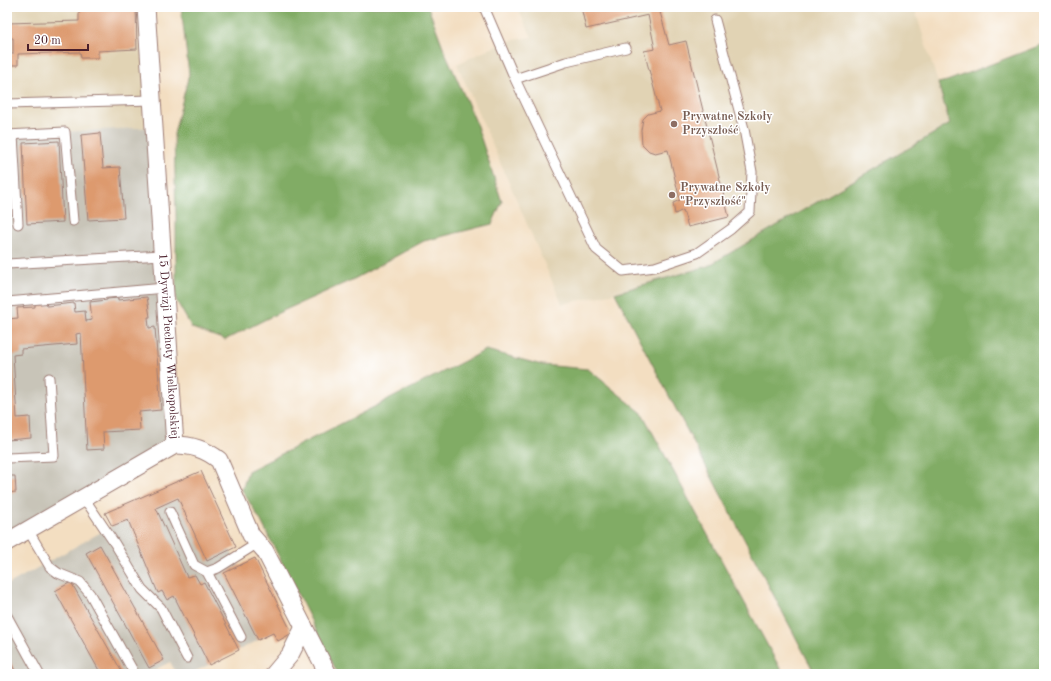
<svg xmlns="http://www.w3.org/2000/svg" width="1051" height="681" viewBox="0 0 1051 681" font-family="'Old Standard TT',serif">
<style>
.built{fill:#e1d3b4}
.industrial{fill:#c8c4b8}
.forest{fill:#81ac65;stroke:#666648}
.building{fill:#dd9a6e}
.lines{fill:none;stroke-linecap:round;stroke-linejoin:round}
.service-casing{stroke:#9e7e76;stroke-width:11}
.minor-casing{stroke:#9e7e76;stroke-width:19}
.service{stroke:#fff;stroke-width:9}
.minor{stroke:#fff;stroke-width:17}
.education-dot{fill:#8d6e63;stroke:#fff;stroke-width:1.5}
.labels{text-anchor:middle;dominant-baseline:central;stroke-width:3;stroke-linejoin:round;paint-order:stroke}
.education-label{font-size:12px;font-weight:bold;fill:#785e54;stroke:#fff;text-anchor:start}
.street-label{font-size:12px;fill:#4a1f2b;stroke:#fff}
</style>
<rect width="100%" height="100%" fill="#fff"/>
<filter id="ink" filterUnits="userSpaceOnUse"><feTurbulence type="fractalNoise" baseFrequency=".025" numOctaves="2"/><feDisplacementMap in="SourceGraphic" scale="8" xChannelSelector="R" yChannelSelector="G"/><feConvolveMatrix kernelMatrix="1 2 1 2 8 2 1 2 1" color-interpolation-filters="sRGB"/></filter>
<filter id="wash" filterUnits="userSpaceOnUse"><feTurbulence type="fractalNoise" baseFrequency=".012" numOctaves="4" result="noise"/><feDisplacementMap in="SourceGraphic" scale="16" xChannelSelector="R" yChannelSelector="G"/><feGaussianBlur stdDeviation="0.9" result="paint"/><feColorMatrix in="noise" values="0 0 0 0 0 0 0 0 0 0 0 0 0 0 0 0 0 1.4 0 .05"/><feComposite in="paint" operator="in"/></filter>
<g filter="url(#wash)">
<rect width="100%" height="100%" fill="#f3dec1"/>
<path class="built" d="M 7,7 L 146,7 L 154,127 L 7,135 Z
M 517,7 L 914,7 L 951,124 L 708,266 L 615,293 L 562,304 L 457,64 L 507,41 L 532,37 Z"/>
<path class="industrial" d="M 154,127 L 175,445 L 7,542 L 7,135 Z
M 192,493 L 239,565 L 273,633 L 192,673 L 177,674 L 170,662 L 146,674 L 7,674 L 7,585 L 112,526 Z"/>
<path class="forest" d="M 181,7 L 428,7 L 445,52 L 475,120 L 502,202 L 492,224 L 424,241 L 354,279 L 276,314 L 225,340 L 192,328 L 176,300 L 176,217 L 174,134 L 189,74 Z
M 1044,44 L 1044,674 L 815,674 L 615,293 L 708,266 L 950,124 L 938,83 L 947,81 Z
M 486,350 L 542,365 L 588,369 L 642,413 L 783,674 L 338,674 L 261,521 L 242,490 L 248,471 Z"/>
<g id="blocks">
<path class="building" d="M 79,7 L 136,7 L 137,49 L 98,51 L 98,58 L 81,58 L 80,52 L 18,54 L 18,65 L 7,65 L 7,54 L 13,54 L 13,38 L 7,38 L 7,23 L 79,21 Z
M 581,7 L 679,7 L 660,12 L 669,45 L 686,41 L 729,217 L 688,227 L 683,210 L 675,214 L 673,203 L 680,200 L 668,150 L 655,153 L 649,151 L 642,144 L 641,130 L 643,119 L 648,114 L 660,111 L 644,51 L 655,49 L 648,15 L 586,29 Z
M 100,133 L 103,168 L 120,167 L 124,218 L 88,220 L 81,135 Z
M 59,141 L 63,222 L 27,224 L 23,143 Z
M 147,297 L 150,317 L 148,317 L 149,328 L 155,327 L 161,410 L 139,412 L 140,430 L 103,432 L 104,449 L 87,450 L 81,333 L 76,334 L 77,344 L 21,349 L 21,354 L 13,355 L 17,418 L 30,417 L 31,438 L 7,440 L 7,336 L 9,336 L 8,319 L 18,318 L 17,308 L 35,307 L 35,304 L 46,303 L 47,306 L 74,303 L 75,312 L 85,311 L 86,321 L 92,320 L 90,302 L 107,300 L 107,299 L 118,298 L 118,300 Z
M 201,471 L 236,547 L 207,561 L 178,498 L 156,508 L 187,577 L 195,575 L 200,584 L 204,582 L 239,650 L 209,665 L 174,596 L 167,600 L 162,591 L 158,593 L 128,520 L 112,526 L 105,513 Z
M 7,476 L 15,476 L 16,492 L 7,493 Z
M 100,545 L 164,660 L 149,668 L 86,553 Z
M 255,558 L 292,633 L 278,641 L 273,633 L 258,640 L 224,573 Z
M 71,582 L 123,674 L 101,674 L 55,591 Z
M 7,656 L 17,674 L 7,674 Z"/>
</g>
</g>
<g filter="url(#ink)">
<use href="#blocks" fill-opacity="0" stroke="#9e7e76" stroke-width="1"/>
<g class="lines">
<defs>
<path id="service" d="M 484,7 L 515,79 L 596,249 L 623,271 L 655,267 L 697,253 L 731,229 L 750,212 L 752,172 L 744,129 L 715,20
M 515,79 L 566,62 L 626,48
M 7,104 L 152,100
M 7,135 L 65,132 L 73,221
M 13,135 L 18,224
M 7,264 L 162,255
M 7,302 L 165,288
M 7,458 L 54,456 L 49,378
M 84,498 L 115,544 L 142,589 L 161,608 L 187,658
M 170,512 L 194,565 L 207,572 L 218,568 L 258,543
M 28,530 L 50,567 L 58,573 L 80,582 L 90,594 L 132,669
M 207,572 L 241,637
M 7,616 L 39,674"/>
<g id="minor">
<path id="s1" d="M 146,7 L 175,445 C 192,445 205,449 219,460 L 251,535 L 265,551 L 328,674"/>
<path d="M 7,542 L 175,445"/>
<path d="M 274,674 L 290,655 L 304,627"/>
</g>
</defs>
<use href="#service" class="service-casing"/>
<use href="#minor" class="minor-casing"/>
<use href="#service" class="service"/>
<use href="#minor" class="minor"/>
</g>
</g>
<g class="education-dot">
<circle cx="674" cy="124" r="4"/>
<circle cx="672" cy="195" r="4"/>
</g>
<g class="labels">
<g class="education-label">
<text x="682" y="117">Prywatne Szkoły<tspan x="682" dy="14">Przyszłość</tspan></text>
<text x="680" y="188">Prywatne Szkoły<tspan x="680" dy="14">"Przyszłość"</tspan></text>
</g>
<g class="street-label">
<text stroke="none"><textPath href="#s1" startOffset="340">15 Dywizji Piechoty Wielkopolskiej</textPath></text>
</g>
</g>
<rect width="1051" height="681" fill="none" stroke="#fff" stroke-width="24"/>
<path d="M28 44v6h60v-6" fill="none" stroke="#4a1f2b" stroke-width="2"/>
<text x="34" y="44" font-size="12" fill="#4a1f2b" stroke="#ffffff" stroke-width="3" paint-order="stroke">20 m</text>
</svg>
